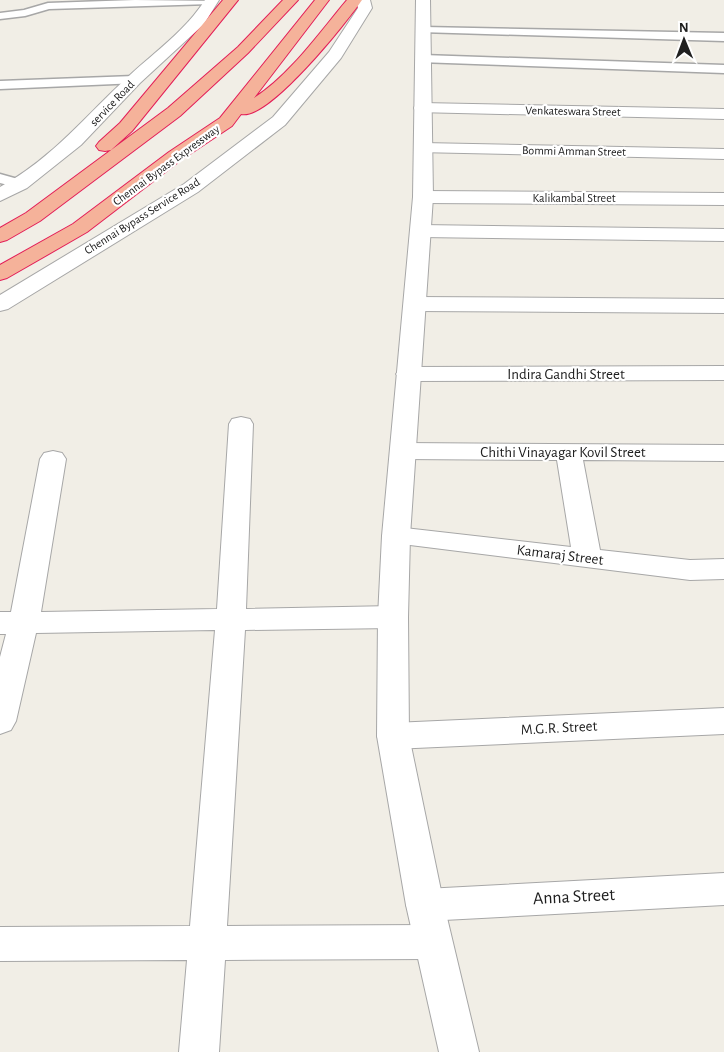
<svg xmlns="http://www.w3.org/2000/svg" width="724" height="1052" viewBox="0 0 724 1052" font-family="'Alegreya Sans',sans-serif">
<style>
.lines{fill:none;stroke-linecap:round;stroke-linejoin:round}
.service-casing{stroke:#a7a7a7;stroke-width:3}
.minor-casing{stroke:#a7a7a7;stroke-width:2}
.tertiary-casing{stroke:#a7a7a7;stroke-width:2}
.trunk-casing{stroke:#e31e58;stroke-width:2}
.service{fill:#fff;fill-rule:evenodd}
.minor{fill:#fff;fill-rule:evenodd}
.tertiary{fill:#fff;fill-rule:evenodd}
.trunk{fill:#f5b29a;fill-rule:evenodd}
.labels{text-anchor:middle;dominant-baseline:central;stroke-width:4.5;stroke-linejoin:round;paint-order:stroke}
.far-street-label{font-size:12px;fill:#202020;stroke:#fff}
.street-label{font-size:15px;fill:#202020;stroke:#fff}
.near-street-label{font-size:18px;fill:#202020;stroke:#fff}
</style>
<rect width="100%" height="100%" fill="#f1eee6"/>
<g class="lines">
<defs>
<path id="service" d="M 135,0 L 217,1 L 211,4 L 49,9 L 25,16 L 0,19 L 0,13 L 24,10 L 48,3 Z
M 424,27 L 724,33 L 724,41 L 420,32 L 418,30 Z
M 423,55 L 724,65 L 724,73 L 419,62 L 417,59 Z
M 134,76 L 138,77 L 140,80 L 138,83 L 0,89 L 0,81 Z
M 0,174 L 25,181 L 27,184 L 25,187 L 20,188 L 0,183 Z"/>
<path id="minor" d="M 422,103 L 724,109 L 724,119 L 416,112 L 414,108 L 416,104 Z
M 423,143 L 724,149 L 724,159 L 417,152 L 414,148 L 417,144 Z
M 423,191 L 724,193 L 724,205 L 423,203 L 416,201 L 413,197 L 416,193 Z
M 421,225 L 724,229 L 724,241 L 421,237 L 414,235 L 411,231 L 414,227 Z
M 415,297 L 724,299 L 724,313 L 415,311 L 407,309 L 404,304 L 407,299 Z
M 724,366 L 724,380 L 408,381 L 400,379 L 396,374 L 400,369 L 408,367 Z
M 241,417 L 250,419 L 253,424 L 246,609 L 393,606 L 404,610 L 408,617 L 404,624 L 393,628 L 245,630 L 227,926 L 432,925 L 445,930 L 451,942 L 445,954 L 432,959 L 225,960 L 219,1052 L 179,1052 L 187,960 L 0,961 L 0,927 L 190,926 L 215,630 L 36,633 L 16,721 L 11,730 L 0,734 L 0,657 L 6,634 L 0,634 L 0,612 L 11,612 L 40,459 L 44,453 L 53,451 L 62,453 L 66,459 L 41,612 L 217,609 L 229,424 L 232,419 Z
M 403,443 L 724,445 L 724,461 L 583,460 L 600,550 L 690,560 L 724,559 L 724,579 L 690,580 L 386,542 L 382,536 L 386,530 L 396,527 L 571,547 L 557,460 L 403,459 L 394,457 L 390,451 L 394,445 Z
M 724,708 L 724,734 L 393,749 L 381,745 L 377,736 L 381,727 L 393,723 Z
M 724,873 L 724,905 L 425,921 L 412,917 L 406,905 L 412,893 L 425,889 Z"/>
<path id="tertiary" d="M 205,0 L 219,0 L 204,24 L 140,83 L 81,145 L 27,188 L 0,201 L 0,187 C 52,159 87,114 130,75 C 156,51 186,30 205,0 Z
M 356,0 L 370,0 L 372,8 L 341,58 L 285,125 L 198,192 L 8,309 L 0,311 L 0,295 L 184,184 L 273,117 L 329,52 L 358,8 Z
M 416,0 L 430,0 L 433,197 L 410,536 L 408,617 L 409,736 L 444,905 L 479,1052 L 439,1052 L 406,905 L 377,736 L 378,617 L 382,536 L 413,197 Z"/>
<path id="trunk" d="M 223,0 L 238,0 L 132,131 L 111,150 L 105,151 L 99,150 L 96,146 L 99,142 L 120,123 Z
M 283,0 L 298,0 L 248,53 L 180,116 L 40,221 L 7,240 L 0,242 L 0,228 L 26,213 L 168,108 L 238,47 Z
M 315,0 L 329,0 L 254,98 C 290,75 320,32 347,0 L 362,0 C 346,23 268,121 241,114 L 232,126 L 181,160 L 87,232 L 7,278 L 0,280 L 0,265 L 73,224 L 169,152 L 220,118 Z"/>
</defs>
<use href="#service" class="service-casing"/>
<use href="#minor" class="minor-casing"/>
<use href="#tertiary" class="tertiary-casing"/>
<use href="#trunk" class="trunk-casing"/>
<use href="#service" class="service"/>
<use href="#minor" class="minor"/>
<use href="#tertiary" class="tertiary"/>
<use href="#trunk" class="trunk"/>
</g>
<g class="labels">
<g class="far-street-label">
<text transform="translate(112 103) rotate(-46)">service Road</text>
<text transform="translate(573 111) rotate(1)">Venkateswara Street</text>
<text transform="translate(574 151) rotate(1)">Bommi Amman Street</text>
<text transform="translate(166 165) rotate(-36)">Chennai Bypass Expressway</text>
<text x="574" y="198">Kalikambal Street</text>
<text transform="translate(142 216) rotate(-32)">Chennai Bypass Service Road</text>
</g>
<g class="street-label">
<text x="566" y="374">Indira Gandhi Street</text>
<text x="563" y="452">Chithi Vinayagar Kovil Street</text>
<text transform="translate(560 555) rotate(7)">Kamaraj Street</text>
<text transform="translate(559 728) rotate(-3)">M.G.R. Street</text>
</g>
<g class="near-street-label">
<text transform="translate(574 897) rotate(-3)">Anna Street</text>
</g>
</g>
<g transform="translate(684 40) rotate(359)" stroke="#ffffff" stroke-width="4" paint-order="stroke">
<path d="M0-4L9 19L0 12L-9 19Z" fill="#202020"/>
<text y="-8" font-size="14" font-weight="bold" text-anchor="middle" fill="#202020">N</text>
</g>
</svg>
